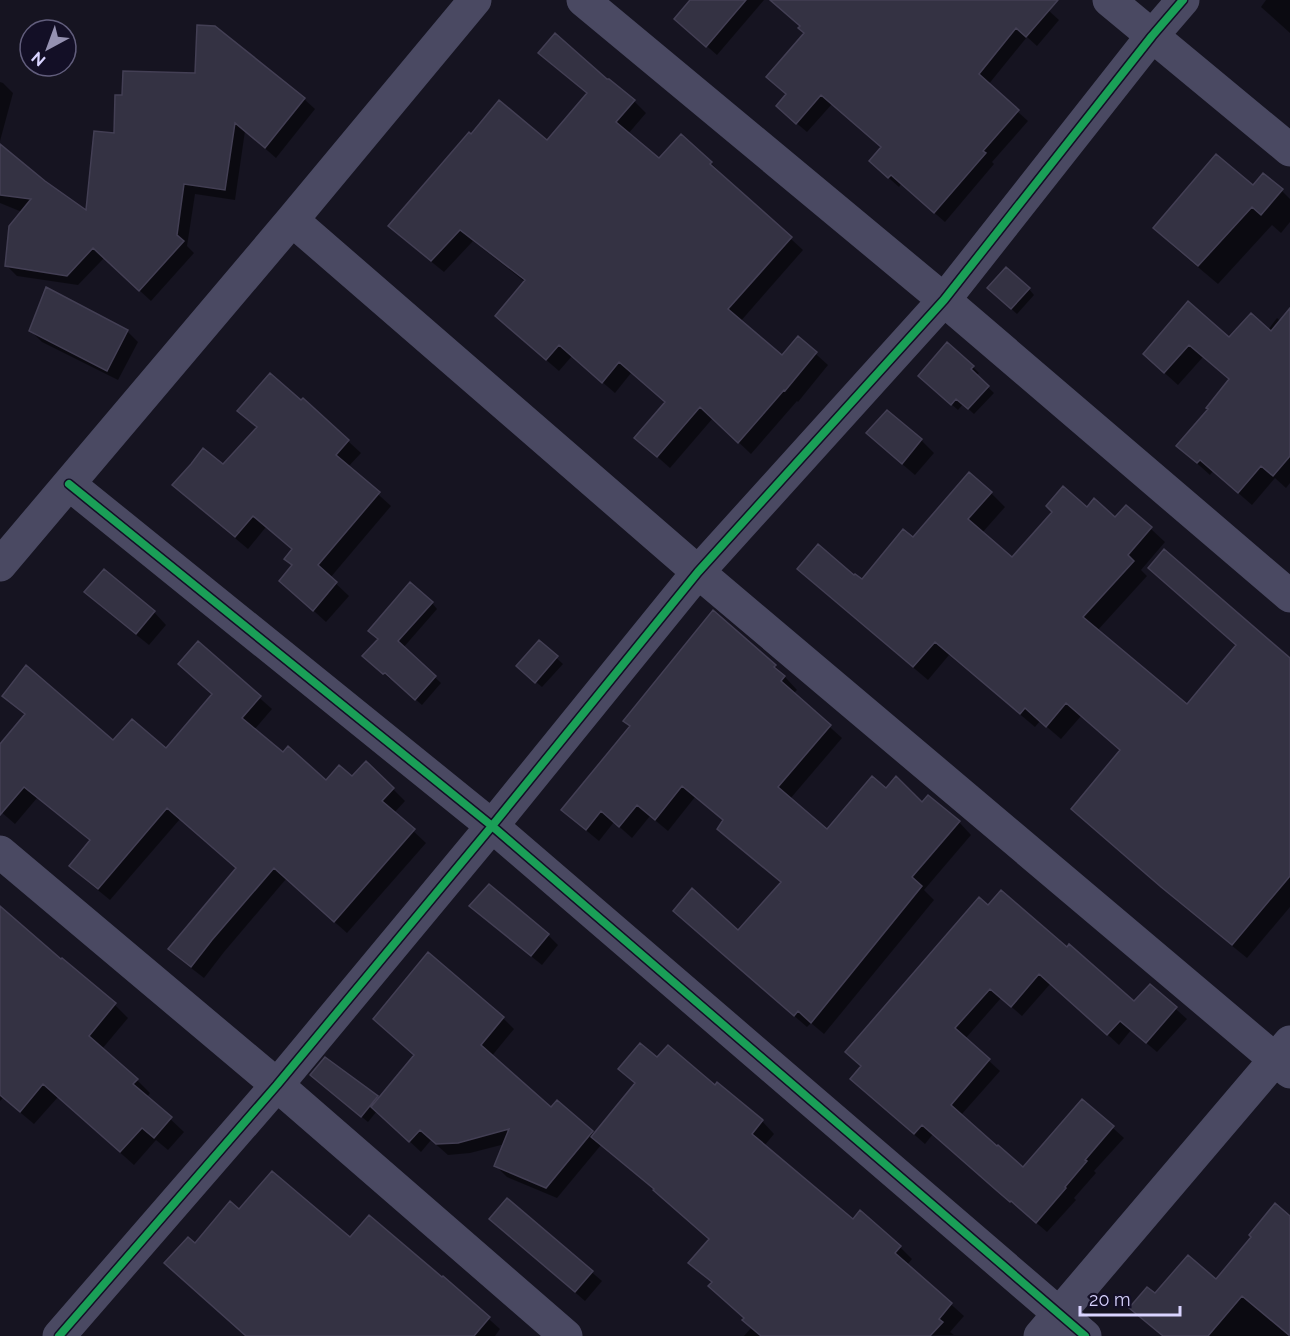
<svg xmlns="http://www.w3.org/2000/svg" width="1290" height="1336" viewBox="0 0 1290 1336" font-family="Raleway,sans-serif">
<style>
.shadow{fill:#0007}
.building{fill:#343243;stroke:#433f54;stroke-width:1.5}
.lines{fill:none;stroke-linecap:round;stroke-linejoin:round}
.street{stroke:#4a4962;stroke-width:33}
.cycleway-casing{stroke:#130f26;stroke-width:11}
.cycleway{stroke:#1a9f57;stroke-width:8}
</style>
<rect width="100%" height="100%" fill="#161421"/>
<path class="shadow" d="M 692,0 L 764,0 L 717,55 L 686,28 Z
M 771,0 L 1037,0 L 1059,20 L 1037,46 L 1027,37 L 988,85 L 1028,121 L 992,162 L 994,164 L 945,222 L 901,184 L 899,187 L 881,171 L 882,148 L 832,104 L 807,132 L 788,116 L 806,34 L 801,27 Z
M 1266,0 L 1290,0 L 1290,33 L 1261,7 Z
M 552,65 L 601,75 L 634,101 L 646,113 L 628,134 L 659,161 L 681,136 L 711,163 L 723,175 L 722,176 L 803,250 L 740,322 L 782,358 L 798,338 L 828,365 L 798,402 L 797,401 L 751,454 L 713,418 L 670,468 L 636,438 L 666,403 L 631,373 L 615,393 L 572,356 L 559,371 L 509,328 L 497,316 L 525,282 L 473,241 L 444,272 L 402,238 L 390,226 L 547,143 L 588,94 Z
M 0,82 L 3,83 L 13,93 L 0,141 Z
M 304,99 L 315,109 L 276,158 L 245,131 L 235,200 L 195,194 L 187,246 L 194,253 L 151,301 L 104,258 L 78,285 L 17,276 L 6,265 L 22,212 L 0,203 L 0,146 L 44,182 L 88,213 L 115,135 Z
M 1253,187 L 1282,191 L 1290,199 L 1290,222 L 1281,233 L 1272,225 L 1218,284 L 1174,247 L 1155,228 Z
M 1029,289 L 1034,295 L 1017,314 L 995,294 Z
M 1188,303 L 1230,339 L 1268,330 L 1277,318 L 1290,329 L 1290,483 L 1286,488 L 1275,478 L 1252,505 L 1213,471 L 1210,475 L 1191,458 L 1210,409 L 1230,380 L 1203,357 L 1178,385 L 1158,367 Z
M 31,331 L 127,331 L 138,342 L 118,380 L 42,342 Z
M 973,367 L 979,373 L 976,376 L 994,393 L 974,414 L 963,404 L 958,410 L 926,382 Z
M 303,400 L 361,453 L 348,467 L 391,506 L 330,578 L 349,596 L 326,622 L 281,581 L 293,566 L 293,550 L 266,527 L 248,549 L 186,497 L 174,485 L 223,466 L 258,428 L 252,423 Z
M 887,412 L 921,440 L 934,453 L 915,475 L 881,446 L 868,433 Z
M 991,493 L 1005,507 L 982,533 L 1013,559 L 1087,509 L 1151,529 L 1165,542 L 1141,570 L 1147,576 L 1097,631 L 1187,706 L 1238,646 L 1164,582 L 1150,568 L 1290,660 L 1290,907 L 1247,958 L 1177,901 L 1087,823 L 1121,751 L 1081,716 L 1061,739 L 1040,721 L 1035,727 L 949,655 L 928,680 L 813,583 L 799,569 L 862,581 L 913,539 Z
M 86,592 L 154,612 L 166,625 L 149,645 L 99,605 Z
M 432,603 L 437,609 L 403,648 L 441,683 L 422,705 L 391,678 L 390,679 L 370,662 L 379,639 Z
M 539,642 L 563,664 L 542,687 L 524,672 Z
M 198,643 L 272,709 L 254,730 L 283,754 L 327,782 L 352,778 L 393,789 L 405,801 L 394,813 L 426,843 L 347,933 L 286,879 L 224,952 L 204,978 L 182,961 L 170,949 L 237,868 L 180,819 L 110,900 L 83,878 L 71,866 L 91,841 L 37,798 L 15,824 L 0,811 L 0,746 L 25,715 L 4,695 L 114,742 L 166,750 L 214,695 L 180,664 Z
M 775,666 L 797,690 L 793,694 L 842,738 L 790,799 L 827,831 L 886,790 L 922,804 L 959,822 L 971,835 L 924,890 L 934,900 L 824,1034 L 811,1023 L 807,1027 L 687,923 L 738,932 L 782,883 L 731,841 L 719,828 L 724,821 L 695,797 L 668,831 L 650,816 L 632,838 L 614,822 L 599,841 L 576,822 Z
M 471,906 L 548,935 L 558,945 L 542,965 L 481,916 Z
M 988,907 L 1067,949 L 1134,1003 L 1150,986 L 1187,1019 L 1157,1052 L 1131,1030 L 1119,1045 L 1051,983 L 1022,1016 L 1001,998 L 965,1039 L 1000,1071 L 961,1115 L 1023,1169 L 1083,1101 L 1124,1138 L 1094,1171 L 1096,1173 L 1074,1198 L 1076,1200 L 1047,1232 L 933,1134 L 925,1144 L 862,1089 Z
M 0,908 L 114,1004 L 128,1018 L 102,1049 L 137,1080 L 150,1093 L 147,1097 L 184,1132 L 168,1150 L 156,1140 L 134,1165 L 58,1097 L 34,1124 L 3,1098 L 0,1101 Z
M 429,954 L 503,1018 L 514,1029 L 491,1057 L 551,1109 L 557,1102 L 594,1135 L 636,1085 L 620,1069 L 657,1060 L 715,1087 L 762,1121 L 774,1134 L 764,1146 L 853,1221 L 900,1247 L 912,1259 L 907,1265 L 964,1316 L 950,1332 L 954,1335 L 744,1336 L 752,1327 L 713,1283 L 690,1263 L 710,1240 L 654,1189 L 601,1145 L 557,1198 L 507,1177 L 496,1166 L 505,1144 L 470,1153 L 448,1155 L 431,1140 L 421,1152 L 377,1111 L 368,1122 L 318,1081 L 377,1097 L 379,1099 L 416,1056 Z
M 507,1200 L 602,1281 L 585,1301 L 491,1219 Z
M 240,1211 L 350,1240 L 443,1278 L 500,1329 L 495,1336 L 245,1336 L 195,1246 Z
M 1290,1218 L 1290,1336 L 1162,1336 L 1131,1308 L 1155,1295 L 1216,1281 Z"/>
<path class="building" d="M 690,0 L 746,0 L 706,47 L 674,19 Z
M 770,0 L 1058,0 L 1026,37 L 1016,28 L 979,74 L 1019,110 L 983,151 L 986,153 L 934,213 L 891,175 L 888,178 L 869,161 L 881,147 L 821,95 L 796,124 L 776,106 L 786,94 L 766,77 L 804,33 L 798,28 L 800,26 Z
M 197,25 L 215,26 L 305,98 L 265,148 L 235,123 L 225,190 L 184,184 L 177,235 L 184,241 L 139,291 L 93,248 L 67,276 L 5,266 L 9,226 L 31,199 L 0,195 L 0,144 L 45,181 L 86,210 L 94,131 L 114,133 L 115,95 L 122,95 L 123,71 L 195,73 Z
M 555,33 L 607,79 L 609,79 L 635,100 L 616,122 L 659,158 L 681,134 L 712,162 L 710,164 L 792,237 L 728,309 L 782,355 L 798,336 L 817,352 L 785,391 L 784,390 L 738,443 L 700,407 L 657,457 L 634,438 L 665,402 L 619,362 L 602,383 L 559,345 L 546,360 L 495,316 L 525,280 L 460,230 L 431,261 L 388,226 L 469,132 L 471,134 L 499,100 L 547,140 L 587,93 L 538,53 Z
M 1216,154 L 1253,185 L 1263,173 L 1283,189 L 1261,215 L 1252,207 L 1198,266 L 1153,228 Z
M 1006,267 L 1030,288 L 1011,309 L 987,288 Z
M 46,287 L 128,330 L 107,371 L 29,331 Z
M 1188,301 L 1229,337 L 1251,313 L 1271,331 L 1290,308 L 1290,456 L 1273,476 L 1261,466 L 1238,493 L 1200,460 L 1197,463 L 1176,446 L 1208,409 L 1206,408 L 1229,379 L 1189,345 L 1164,373 L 1143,354 Z
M 947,342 L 974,366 L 971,369 L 989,386 L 968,409 L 956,399 L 951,405 L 918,376 Z
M 270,373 L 301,400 L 303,398 L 349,440 L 336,455 L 380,492 L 318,565 L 337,582 L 313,611 L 279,581 L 292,565 L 284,559 L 292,549 L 253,516 L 235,537 L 172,485 L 191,464 L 203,448 L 223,464 L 257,427 L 237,411 Z
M 887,410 L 922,439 L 902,464 L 866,433 Z
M 969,472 L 992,492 L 968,519 L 1012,557 L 1052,512 L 1046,506 L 1063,486 L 1087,507 L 1094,498 L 1115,517 L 1126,505 L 1152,527 L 1128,555 L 1134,561 L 1083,617 L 1187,704 L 1236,645 L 1148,568 L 1164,549 L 1290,658 L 1290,876 L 1232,945 L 1161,887 L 1071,809 L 1120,750 L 1066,703 L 1046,727 L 1025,708 L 1020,714 L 935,642 L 913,667 L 797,569 L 818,544 L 854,575 L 855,574 L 862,579 L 903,529 L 913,537 Z
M 104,569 L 155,611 L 136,634 L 84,592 Z
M 410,582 L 433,602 L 398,641 L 436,676 L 415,700 L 385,673 L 383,674 L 362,656 L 378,639 L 368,631 Z
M 713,610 L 776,665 L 774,667 L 785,676 L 781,681 L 831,725 L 778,787 L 827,829 L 872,776 L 886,788 L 896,776 L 922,802 L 928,795 L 960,821 L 912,877 L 922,886 L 811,1023 L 798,1011 L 794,1016 L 673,911 L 692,888 L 738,930 L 781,882 L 717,829 L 723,820 L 682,786 L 655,820 L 637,805 L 619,827 L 601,811 L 586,830 L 561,810 L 630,726 L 623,721 Z
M 539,640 L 558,656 L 535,683 L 516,666 Z
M 198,641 L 261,696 L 242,718 L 283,752 L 288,746 L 326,780 L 339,765 L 352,776 L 366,761 L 394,788 L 382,801 L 415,829 L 334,922 L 274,868 L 212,940 L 191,967 L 168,949 L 236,868 L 167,808 L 98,889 L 69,866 L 90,840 L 24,787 L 0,815 L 0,744 L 25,714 L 2,696 L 26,665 L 113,740 L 132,719 L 166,748 L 212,694 L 178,664 Z
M 489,884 L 549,934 L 531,956 L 469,906 Z
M 1001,890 L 1067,947 L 1069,944 L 1134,1001 L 1150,984 L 1177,1007 L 1146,1043 L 1120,1021 L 1107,1035 L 1039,974 L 1011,1007 L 990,989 L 955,1028 L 990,1059 L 951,1105 L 997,1146 L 998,1145 L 1023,1167 L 1082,1099 L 1114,1126 L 1085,1160 L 1087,1161 L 1065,1187 L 1066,1188 L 1036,1223 L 1011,1201 L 1010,1202 L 996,1190 L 922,1125 L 914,1134 L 850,1079 L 861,1066 L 845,1052 L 979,897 L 988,905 Z
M 0,906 L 61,959 L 62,958 L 116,1003 L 89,1036 L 138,1079 L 133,1084 L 172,1117 L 154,1138 L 142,1128 L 120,1152 L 43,1084 L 20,1112 L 0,1095 Z
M 428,952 L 504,1017 L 481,1045 L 551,1107 L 557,1100 L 593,1131 L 546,1188 L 494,1166 L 509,1129 L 458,1143 L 436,1144 L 420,1130 L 409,1142 L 371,1107 L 414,1055 L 373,1019 Z
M 640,1043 L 657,1057 L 668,1045 L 715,1085 L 717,1082 L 763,1120 L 752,1134 L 853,1219 L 860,1210 L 901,1246 L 895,1253 L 952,1303 L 939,1319 L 943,1322 L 930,1336 L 761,1336 L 742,1320 L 744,1318 L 708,1286 L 712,1282 L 688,1263 L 709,1239 L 653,1190 L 654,1189 L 591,1137 L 635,1083 L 618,1069 Z
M 325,1057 L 378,1096 L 361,1117 L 310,1075 Z
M 272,1171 L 350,1237 L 369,1215 L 442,1277 L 443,1276 L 490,1317 L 474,1336 L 246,1336 L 164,1263 L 188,1237 L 195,1243 L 230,1201 L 239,1209 Z
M 507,1198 L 593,1271 L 575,1292 L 489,1219 Z
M 1275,1203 L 1290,1216 L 1290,1336 L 1242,1296 L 1208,1336 L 1163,1336 L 1129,1308 L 1147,1287 L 1155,1293 L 1188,1255 L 1216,1279 L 1251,1237 L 1249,1235 Z"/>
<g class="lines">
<path class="street" d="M 583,0 L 944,300 L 1290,596
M 1109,0 L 1290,150
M 292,220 L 698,572 L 1290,1072
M 69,484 L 492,826 L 1085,1336
M 0,565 L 292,220 L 475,0
M 0,852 L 277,1085 L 566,1336
M 59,1336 L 277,1085 L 492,826 L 698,572 L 944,300 L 1152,36 L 1183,0
M 1040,1336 L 1290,1042"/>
<defs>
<path id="cycleway" d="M 69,484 L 492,826 L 1085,1336
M 59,1336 L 277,1085 L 492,826 L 698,572 L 944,300 L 1152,36 L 1183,0"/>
</defs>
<use href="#cycleway" class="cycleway-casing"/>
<use href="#cycleway" class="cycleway"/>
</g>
<g transform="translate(48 48) rotate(221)"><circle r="28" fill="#130f26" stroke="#625e7d" stroke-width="1.5"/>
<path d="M0-4.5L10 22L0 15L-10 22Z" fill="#9591b1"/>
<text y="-9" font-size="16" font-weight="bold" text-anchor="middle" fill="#d9d4ff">N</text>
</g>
<path d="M1080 1306v9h100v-9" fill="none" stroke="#d9d4ff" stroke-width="3"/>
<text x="1089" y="1306" font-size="18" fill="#d9d4ff" stroke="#130f26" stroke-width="4.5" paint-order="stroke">20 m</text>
</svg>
